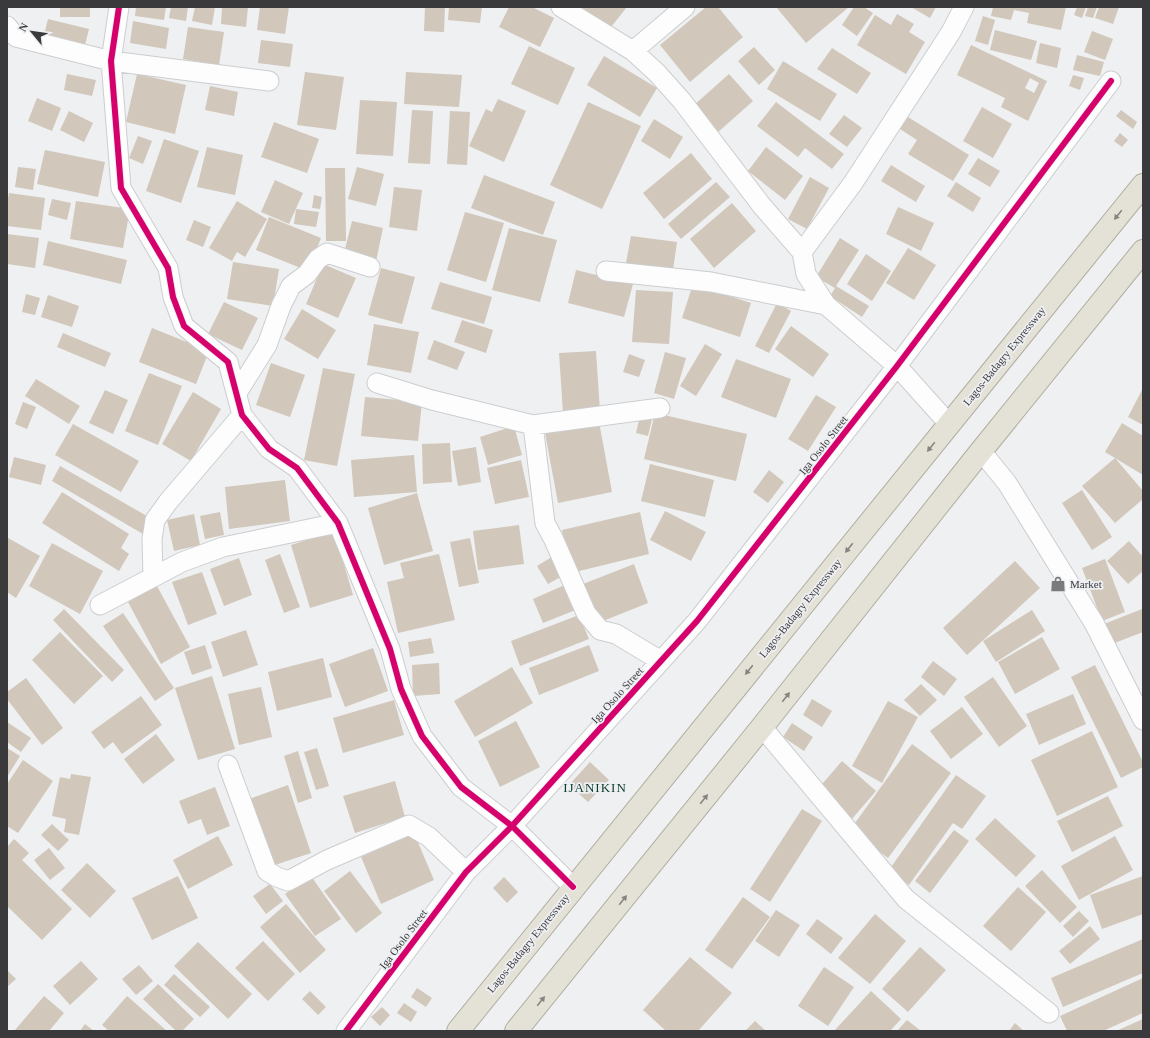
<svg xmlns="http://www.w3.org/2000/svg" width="1150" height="1038" viewBox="0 0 1150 1038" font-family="Georgia,serif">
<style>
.building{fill:#d1c7ba;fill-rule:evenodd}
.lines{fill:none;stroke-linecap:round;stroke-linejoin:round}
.minor-casing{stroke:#cccdcf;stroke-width:21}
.trunk-casing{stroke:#b1ada0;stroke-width:24}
.minor{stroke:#fdfdfd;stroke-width:19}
.trunk{stroke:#e4e1d6;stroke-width:22}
.cycleway-casing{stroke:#eeeff3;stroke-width:8}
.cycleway{stroke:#d6006c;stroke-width:6}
.oneway{fill:#868581}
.labels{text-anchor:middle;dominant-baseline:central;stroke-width:3.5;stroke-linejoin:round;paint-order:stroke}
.street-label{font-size:11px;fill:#3a3a3c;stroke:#eeeff3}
.poi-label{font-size:11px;fill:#3a3a3c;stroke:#eeeff3;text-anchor:start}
.quarter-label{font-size:13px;letter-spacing:1px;fill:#093b2a;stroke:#eeeff3}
</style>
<rect width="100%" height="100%" fill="#eff0f2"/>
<path class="building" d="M 60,7 L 90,7 L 90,17 L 60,17 Z
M 136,7 L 166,7 L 164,20 L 135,16 Z
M 171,7 L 188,7 L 186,21 L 169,18 Z
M 195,7 L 215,7 L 212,25 L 192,21 Z
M 222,7 L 248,7 L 246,27 L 221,24 Z
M 260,7 L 289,7 L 285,34 L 257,30 Z
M 425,7 L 445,7 L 444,32 L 424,31 Z
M 449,7 L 482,7 L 480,23 L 448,20 Z
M 509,7 L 532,7 L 554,18 L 540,47 L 499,27 Z
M 576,7 L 627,7 L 607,32 Z
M 706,7 L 718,7 L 743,37 L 690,82 L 660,45 Z
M 776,7 L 849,7 L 806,43 Z
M 854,7 L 864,7 L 873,13 L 857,36 L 842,25 Z
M 911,7 L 936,7 L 930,18 Z
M 993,7 L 1066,7 L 1061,30 L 1027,23 L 1029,13 L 1014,10 L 1011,20 L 991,16 Z
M 1077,7 L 1086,7 L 1082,18 L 1074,15 Z
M 1088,7 L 1097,7 L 1093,18 L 1085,16 Z
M 1099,7 L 1119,7 L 1113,24 L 1095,18 Z
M 897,14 L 914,24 L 909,32 L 925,42 L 906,74 L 857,45 L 875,15 L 891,25 Z
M 983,16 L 995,20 L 988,45 L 975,41 Z
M 48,19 L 89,29 L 85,45 L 44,35 Z
M 133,21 L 169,28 L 166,49 L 130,43 Z
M 188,27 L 224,32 L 219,65 L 183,59 Z
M 995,30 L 1037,41 L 1031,60 L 990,50 Z
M 1092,31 L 1113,39 L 1105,60 L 1084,52 Z
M 261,40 L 293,44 L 290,67 L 258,63 Z
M 1040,43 L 1061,48 L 1057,68 L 1036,63 Z
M 971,45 L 1047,81 L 1028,121 L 1001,107 L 1005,98 L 957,75 ZM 1030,78 L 1039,83 L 1034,93 L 1025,88 Z
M 529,46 L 575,68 L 558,105 L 511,84 Z
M 754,47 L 775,70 L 759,85 L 738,61 Z
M 832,48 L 871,73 L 857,94 L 817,69 Z
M 1077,55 L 1104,62 L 1100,76 L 1073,70 Z
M 604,56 L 657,88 L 640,117 L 587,85 Z
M 783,61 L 837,94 L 820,121 L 767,89 Z
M 305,72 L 344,77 L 336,130 L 297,125 Z
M 406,72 L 462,75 L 459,107 L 404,104 Z
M 67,74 L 96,80 L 92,96 L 64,90 Z
M 137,74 L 186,85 L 175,134 L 126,122 Z
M 729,74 L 753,101 L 717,133 L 693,106 Z
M 1073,75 L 1084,78 L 1080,90 L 1069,86 Z
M 210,86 L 238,92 L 234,116 L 205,110 Z
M 37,98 L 61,108 L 52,131 L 28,121 Z
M 498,99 L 526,111 L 504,162 L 469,146 L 486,109 L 492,112 Z
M 360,100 L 397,102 L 393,156 L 356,154 Z
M 588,102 L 641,126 L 602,209 L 550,185 Z
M 776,102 L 844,154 L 832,169 L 805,148 L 798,157 L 757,126 Z
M 982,107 L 1012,124 L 993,158 L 963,141 Z
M 412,110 L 433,111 L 430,164 L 408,163 Z
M 1121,110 L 1137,122 L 1133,129 L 1116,116 Z
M 69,111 L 93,123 L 84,142 L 60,130 Z
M 450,111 L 470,112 L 467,165 L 447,164 Z
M 844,115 L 862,128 L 847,147 L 829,134 Z
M 908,117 L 969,155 L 953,181 L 908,154 L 917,140 L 900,129 Z
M 654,119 L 683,137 L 670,159 L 641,141 Z
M 274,122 L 319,139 L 307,173 L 261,157 Z
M 1120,133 L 1128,140 L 1122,147 L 1114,141 Z
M 138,136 L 152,141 L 143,164 L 129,158 Z
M 164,139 L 199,151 L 181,203 L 146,191 Z
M 207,147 L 243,155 L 235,195 L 197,187 Z
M 766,147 L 803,176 L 785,200 L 748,171 Z
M 45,150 L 105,162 L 98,197 L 37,184 Z
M 691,153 L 712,179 L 664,219 L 643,193 Z
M 978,158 L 1000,171 L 990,187 L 968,174 Z
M 891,165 L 925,186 L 916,202 L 881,181 Z
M 18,167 L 36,169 L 33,190 L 15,187 Z
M 357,167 L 384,174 L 376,206 L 348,199 Z
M 325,168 L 345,168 L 346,241 L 326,241 Z
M 484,175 L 555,202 L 543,235 L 471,208 Z
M 810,177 L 829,188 L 807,229 L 788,219 Z
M 275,180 L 303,193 L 289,224 L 261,212 Z
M 716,182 L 730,197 L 681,239 L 668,224 Z
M 956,182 L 981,198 L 973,212 L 947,196 Z
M 394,187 L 422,190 L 417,231 L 389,227 Z
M 9,193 L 45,198 L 41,230 L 7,226 L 7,205 Z
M 314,195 L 322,197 L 320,209 L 312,208 Z
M 52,199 L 71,203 L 67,220 L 48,215 Z
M 76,201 L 130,209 L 123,248 L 70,239 Z
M 237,201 L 267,219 L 245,257 L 237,252 L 232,261 L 209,248 Z
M 732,203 L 756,231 L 714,268 L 690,239 Z
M 898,207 L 934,223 L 921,251 L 886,234 Z
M 296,209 L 319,212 L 316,227 L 294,224 Z
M 465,212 L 504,223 L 486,282 L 447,270 Z
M 269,217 L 321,238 L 308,271 L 256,250 Z
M 194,220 L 211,227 L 203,247 L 186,240 Z
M 352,221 L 383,228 L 376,261 L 344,253 Z
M 509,228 L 557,240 L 540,302 L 492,290 Z
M 7,234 L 39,238 L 35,268 L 7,264 Z
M 631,236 L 677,242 L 673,270 L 626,263 Z
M 840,238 L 859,250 L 836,286 L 869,306 L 862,317 L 830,296 L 835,288 L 816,277 Z
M 48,241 L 127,260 L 121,284 L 43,265 Z
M 908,248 L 936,265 L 914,300 L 886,283 Z
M 866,254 L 891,271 L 872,301 L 847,284 Z
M 233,262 L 279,269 L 273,306 L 227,299 Z
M 323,264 L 356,278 L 338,318 L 306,304 Z
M 381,268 L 415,277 L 402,324 L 368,315 Z
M 576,270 L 633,284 L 624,317 L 568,303 Z
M 440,282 L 492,297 L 484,324 L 431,309 Z
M 693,284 L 751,303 L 740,337 L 682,318 Z
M 636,290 L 673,292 L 669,344 L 632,342 Z
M 26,294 L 40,298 L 35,315 L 22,312 Z
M 48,295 L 79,306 L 72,327 L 41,317 Z
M 224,302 L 258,318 L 242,350 L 208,334 Z
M 777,303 L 791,311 L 769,353 L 755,346 Z
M 302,309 L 336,330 L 318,359 L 284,339 Z
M 462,320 L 493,330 L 486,353 L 454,342 Z
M 374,324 L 419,332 L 411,373 L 367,365 Z
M 791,326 L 829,354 L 813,377 L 775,349 Z
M 152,328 L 209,351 L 196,384 L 139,362 Z
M 63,333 L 111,353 L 105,367 L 57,347 Z
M 434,340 L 465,352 L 457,370 L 427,359 Z
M 705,344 L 722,354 L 696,396 L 680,386 Z
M 596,351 L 600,411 L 563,413 L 559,353 Z
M 665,352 L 686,358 L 674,399 L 654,393 Z
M 629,354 L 645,360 L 639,377 L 623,372 Z
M 736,359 L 791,379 L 776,418 L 721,397 Z
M 271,363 L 305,375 L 290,417 L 256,405 Z
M 323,368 L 355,374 L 337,466 L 304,460 Z
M 149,373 L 182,386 L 158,445 L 125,431 Z
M 36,379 L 80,406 L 69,424 L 25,396 Z
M 1143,388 L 1143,425 L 1128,417 Z
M 105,390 L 128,400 L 113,434 L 89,423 Z
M 193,392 L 221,409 L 191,461 L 162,444 Z
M 816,395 L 836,407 L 808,451 L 788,439 Z
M 365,397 L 422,402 L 418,441 L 361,436 Z
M 23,402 L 36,407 L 27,429 L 15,424 Z
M 655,413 L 747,434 L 736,481 L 644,459 Z
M 640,416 L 652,419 L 648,436 L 636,433 Z
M 599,422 L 612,492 L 558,503 L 545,433 Z
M 1122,423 L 1143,436 L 1143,475 L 1105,452 Z
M 73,424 L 139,461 L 121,492 L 55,455 Z
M 514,426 L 522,455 L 488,465 L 480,437 Z
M 450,443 L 452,482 L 423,484 L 422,444 Z
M 476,447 L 481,482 L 458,486 L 452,451 Z
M 414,455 L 417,492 L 354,497 L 351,460 Z
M 14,457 L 46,465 L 41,485 L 9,477 Z
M 1115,458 L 1143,491 L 1143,499 L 1115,523 L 1082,486 Z
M 521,460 L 529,497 L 495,504 L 487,468 Z
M 650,464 L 714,480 L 705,517 L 641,501 Z
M 60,466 L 152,519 L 143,534 L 52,481 Z
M 769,470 L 784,482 L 768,503 L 753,492 Z
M 285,480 L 290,521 L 229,529 L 225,487 Z
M 1082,490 L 1112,537 L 1092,550 L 1062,503 Z
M 62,492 L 129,534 L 121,548 L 129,554 L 119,571 L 42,523 Z
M 417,493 L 433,551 L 384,565 L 368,508 Z
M 665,511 L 706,532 L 691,561 L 650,540 Z
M 220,512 L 224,535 L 205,539 L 200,516 Z
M 640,512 L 649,554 L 571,573 L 562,530 Z
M 194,514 L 200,545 L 174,551 L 167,520 Z
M 519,525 L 524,564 L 478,570 L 473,531 Z
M 334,531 L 353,595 L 310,608 L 291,545 Z
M 8,538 L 40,556 L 16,598 L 7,592 L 7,540 Z
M 470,538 L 479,583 L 459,587 L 450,542 Z
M 1129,541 L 1143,557 L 1143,571 L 1128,584 L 1107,561 Z
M 52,543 L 103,571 L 80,614 L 29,586 Z
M 280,554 L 300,607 L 284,613 L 265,560 Z
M 439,554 L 455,620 L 398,633 L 387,582 L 404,578 L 400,563 Z
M 555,555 L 566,574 L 548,584 L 537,566 Z
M 239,558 L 252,595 L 224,606 L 210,569 Z
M 1105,559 L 1125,612 L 1102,621 L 1082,568 Z
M 1015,561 L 1040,588 L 967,655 L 943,628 Z
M 634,564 L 648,603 L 598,623 L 583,584 Z
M 202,572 L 217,614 L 188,625 L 172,582 Z
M 567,584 L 578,609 L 543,623 L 533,599 Z
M 157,586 L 190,647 L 161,664 L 128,602 Z
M 64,609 L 124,670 L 112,682 L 53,620 Z
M 1142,609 L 1143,632 L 1112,644 L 1104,624 Z
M 1032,610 L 1045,631 L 996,662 L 983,641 Z
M 123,613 L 174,688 L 155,701 L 103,626 Z
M 579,615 L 589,639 L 520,666 L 511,641 Z
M 246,630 L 258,665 L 223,677 L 211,642 Z
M 60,632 L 103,676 L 74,704 L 32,660 Z
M 1042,637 L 1060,669 L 1015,694 L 998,662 Z
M 431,638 L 434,653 L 410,657 L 408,642 Z
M 205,645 L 212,668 L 192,675 L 184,652 Z
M 589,645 L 599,671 L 539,695 L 529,668 Z
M 373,648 L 388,691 L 345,707 L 329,664 Z
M 323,658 L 332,697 L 277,711 L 268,672 Z
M 933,661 L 957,679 L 944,696 L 921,677 Z
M 439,663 L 440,694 L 413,696 L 412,665 Z
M 1095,665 L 1143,762 L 1143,767 L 1121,778 L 1071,677 Z
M 512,667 L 533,703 L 475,737 L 454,701 Z
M 212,676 L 235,749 L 198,760 L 175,688 Z
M 993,677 L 1027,726 L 999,747 L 964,697 Z
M 26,678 L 63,728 L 42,745 L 7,699 L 7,692 Z
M 921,684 L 937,700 L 920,716 L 904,700 Z
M 261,687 L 272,737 L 239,745 L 228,694 Z
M 1073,694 L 1086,724 L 1039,745 L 1026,714 Z
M 141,696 L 162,725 L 122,754 L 113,742 L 104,749 L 91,732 Z
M 812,699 L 832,711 L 822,727 L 803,715 Z
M 394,700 L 404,735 L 343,753 L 333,718 Z
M 888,701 L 918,717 L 882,783 L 852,766 Z
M 962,707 L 983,734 L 951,759 L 930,731 Z
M 516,721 L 540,767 L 500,787 L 478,741 Z
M 7,722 L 31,738 L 21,752 L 7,742 Z
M 792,723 L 813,737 L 804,751 L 783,737 Z
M 1092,731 L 1118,787 L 1057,816 L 1031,760 Z
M 156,734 L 175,760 L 143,784 L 124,759 Z
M 912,744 L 951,773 L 888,858 L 850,830 Z
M 7,748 L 20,756 L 7,777 Z
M 317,748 L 329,786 L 316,790 L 304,752 Z
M 298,751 L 312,798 L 298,803 L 284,756 Z
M 23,760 L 53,781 L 18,833 L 7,826 L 7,784 Z
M 842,761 L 876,791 L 851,820 L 817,790 Z
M 590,762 L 609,780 L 588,802 L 569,785 Z
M 71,774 L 91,777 L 79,835 L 64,832 L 66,819 L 52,816 L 60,777 L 70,779 Z
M 956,775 L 986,796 L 962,829 L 953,823 L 909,885 L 889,870 Z
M 395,781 L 405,817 L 355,833 L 343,796 Z
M 288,785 L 311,853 L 272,866 L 249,799 Z
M 215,787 L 230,826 L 207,835 L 201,819 L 188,824 L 179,801 Z
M 1108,796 L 1123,826 L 1072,852 L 1057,821 Z
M 802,809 L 822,821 L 770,902 L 750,889 Z
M 995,818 L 1036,856 L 1016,877 L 975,839 Z
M 52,824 L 69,840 L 58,851 L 41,835 Z
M 954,830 L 969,841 L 930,893 L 915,881 Z
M 414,833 L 434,880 L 381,904 L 361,857 Z
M 218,836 L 233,865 L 188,889 L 173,860 Z
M 1115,836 L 1133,870 L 1079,900 L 1061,866 Z
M 14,839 L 29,853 L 22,860 L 72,909 L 42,940 L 7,906 L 7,847 Z
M 49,848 L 65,868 L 50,880 L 34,860 Z
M 87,863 L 116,891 L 90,918 L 61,890 Z
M 1042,870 L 1077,907 L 1060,923 L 1025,886 Z
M 350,871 L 382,913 L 356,933 L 324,891 Z
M 178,876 L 198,918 L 152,940 L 132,898 Z
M 311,876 L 341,919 L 315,936 L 285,894 Z
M 1143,876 L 1143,914 L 1102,929 L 1090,895 Z
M 504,877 L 518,892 L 507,903 L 493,888 Z
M 270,884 L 283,901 L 266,914 L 253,896 Z
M 1018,887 L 1046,912 L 1011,951 L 983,926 Z
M 743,897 L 770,917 L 732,969 L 705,950 Z
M 286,904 L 326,950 L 300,973 L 260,927 Z
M 776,910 L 800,925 L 779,957 L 755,941 Z
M 1079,911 L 1089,921 L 1073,937 L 1063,926 Z
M 875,914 L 906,941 L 870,984 L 838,958 Z
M 817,919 L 843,938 L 831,954 L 806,934 Z
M 1090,926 L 1100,939 L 1070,964 L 1059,951 Z
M 1143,939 L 1143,973 L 1063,1007 L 1051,978 Z
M 263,941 L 295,974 L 268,1001 L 235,968 Z
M 198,942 L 252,994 L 228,1019 L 174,966 Z
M 920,947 L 946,970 L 908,1012 L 882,989 Z
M 690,957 L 732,993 L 698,1031 L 666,1031 L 643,1010 Z
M 81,961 L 98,979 L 70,1005 L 53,986 Z
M 139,965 L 153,981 L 136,995 L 122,979 Z
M 824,967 L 854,987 L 828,1026 L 798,1006 Z
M 7,970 L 16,979 L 7,987 Z
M 174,974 L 210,1007 L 200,1017 L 164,985 Z
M 1143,978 L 1143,1013 L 1103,1031 L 1067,1031 L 1060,1016 Z
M 158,984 L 194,1019 L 182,1031 L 176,1031 L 143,999 Z
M 417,988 L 432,998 L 426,1007 L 411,997 Z
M 310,991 L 326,1007 L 318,1015 L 302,999 Z
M 871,991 L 901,1019 L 890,1031 L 834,1031 Z
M 44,996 L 64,1013 L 49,1031 L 15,1030 Z
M 127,996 L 167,1031 L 109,1031 L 102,1025 Z
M 404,1003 L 417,1012 L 411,1022 L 397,1013 Z
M 382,1007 L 390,1015 L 380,1026 L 371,1017 Z
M 1143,1019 L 1143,1031 L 1116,1031 Z
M 907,1020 L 921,1031 L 897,1031 Z
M 755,1021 L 766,1031 L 745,1031 Z
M 1015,1023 L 1024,1031 L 1009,1031 Z
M 85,1024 L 94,1031 L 80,1031 Z"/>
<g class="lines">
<defs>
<path id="minor" d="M 119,7 L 111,61 L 121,188 L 168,268 L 173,297 L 184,326 L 228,362 L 242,415 L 269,449 L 297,468 L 338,523 L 390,649 L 401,689 L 422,736 L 461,787 L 512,826 L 573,887
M 561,7 L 633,51 L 657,73 L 682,101 L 762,206 L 802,252 L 806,274 L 826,305 L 897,366 L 949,424
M 7,26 L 16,37 L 111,61 L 269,81
M 633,51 L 685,7
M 802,252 L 853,183 L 951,32 L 964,7
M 606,271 L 711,282 L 826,305
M 377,383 L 432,400 L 533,425 L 660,408
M 237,393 L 267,345 L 281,306 L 291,286 L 307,274 L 318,259 L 327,253 L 370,267
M 533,425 L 545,523 L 554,540 L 586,613 L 600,630 L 616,634 L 661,661
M 981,451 L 1007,483 L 1094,623 L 1143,720
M 153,577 L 152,539 L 155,520 L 168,502 L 242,415
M 100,605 L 182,562 L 223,547 L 338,523
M 762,727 L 906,899 L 1049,1013
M 228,765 L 267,871 L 277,877 L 288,881 L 327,860 L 409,825 L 429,837 L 466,872
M 346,1031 L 466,872 L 512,826 L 697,621 L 897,366 L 1111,81"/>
<path id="trunk" d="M 458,1031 L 1143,185
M 516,1031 L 762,727 L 981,451 L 1143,251"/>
</defs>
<use href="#minor" class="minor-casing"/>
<use href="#trunk" class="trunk-casing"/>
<use href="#minor" class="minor"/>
<use href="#trunk" class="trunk"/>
<defs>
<path id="cycleway" d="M 119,7 L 111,61 L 121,188 L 168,268 L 173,297 L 184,326 L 228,362 L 242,415 L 269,449 L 297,468 L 338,523 L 390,649 L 401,689 L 422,736 L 461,787 L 512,826 L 573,887
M 346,1031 L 466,872 L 512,826 L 697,621 L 897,366 L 1111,81"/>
</defs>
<use href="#cycleway" class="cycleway-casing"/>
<use href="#cycleway" class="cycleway"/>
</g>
<defs><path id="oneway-solid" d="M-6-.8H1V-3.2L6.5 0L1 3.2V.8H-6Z"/></defs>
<g class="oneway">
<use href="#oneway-solid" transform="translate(1118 215) rotate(129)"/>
<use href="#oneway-solid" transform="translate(931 447) rotate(129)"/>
<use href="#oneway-solid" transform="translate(849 548) rotate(129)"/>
<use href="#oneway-solid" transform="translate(749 670) rotate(129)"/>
<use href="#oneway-solid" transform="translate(786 697) rotate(-52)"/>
<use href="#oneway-solid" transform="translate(704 799) rotate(-51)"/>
<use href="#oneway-solid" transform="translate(623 900) rotate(-51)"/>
<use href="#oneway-solid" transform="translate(541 1001) rotate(-51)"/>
</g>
<defs>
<symbol id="shop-bare" viewBox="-9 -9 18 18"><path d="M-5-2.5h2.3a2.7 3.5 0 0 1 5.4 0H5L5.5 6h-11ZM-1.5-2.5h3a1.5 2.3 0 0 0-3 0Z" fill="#797a7c" stroke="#eeeff3" stroke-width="2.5" paint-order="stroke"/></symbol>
</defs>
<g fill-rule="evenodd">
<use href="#shop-bare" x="1047" y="573" width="22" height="22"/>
</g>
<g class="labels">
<g class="street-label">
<text transform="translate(1004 356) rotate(-51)">Lagos-Badagry Expressway</text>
<text transform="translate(823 445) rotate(-52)">Iga Osolo Street</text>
<text transform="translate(800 608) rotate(-51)">Lagos-Badagry Expressway</text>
<text transform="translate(617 695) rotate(-48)">Iga Osolo Street</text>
<text transform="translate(403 939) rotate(-53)">Iga Osolo Street</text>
<text transform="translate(528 943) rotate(-51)">Lagos-Badagry Expressway</text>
</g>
<g class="poi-label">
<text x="1070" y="584">Market</text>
</g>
<g class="quarter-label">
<text x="595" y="787">IJANIKIN</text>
</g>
</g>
<rect width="1150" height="1038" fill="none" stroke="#3a3a3c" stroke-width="16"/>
<g transform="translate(32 32) rotate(299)" stroke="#eeeff3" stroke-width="3" paint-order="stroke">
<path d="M0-3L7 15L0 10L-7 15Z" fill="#3a3a3c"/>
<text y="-6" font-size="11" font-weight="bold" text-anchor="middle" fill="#3a3a3c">N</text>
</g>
</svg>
